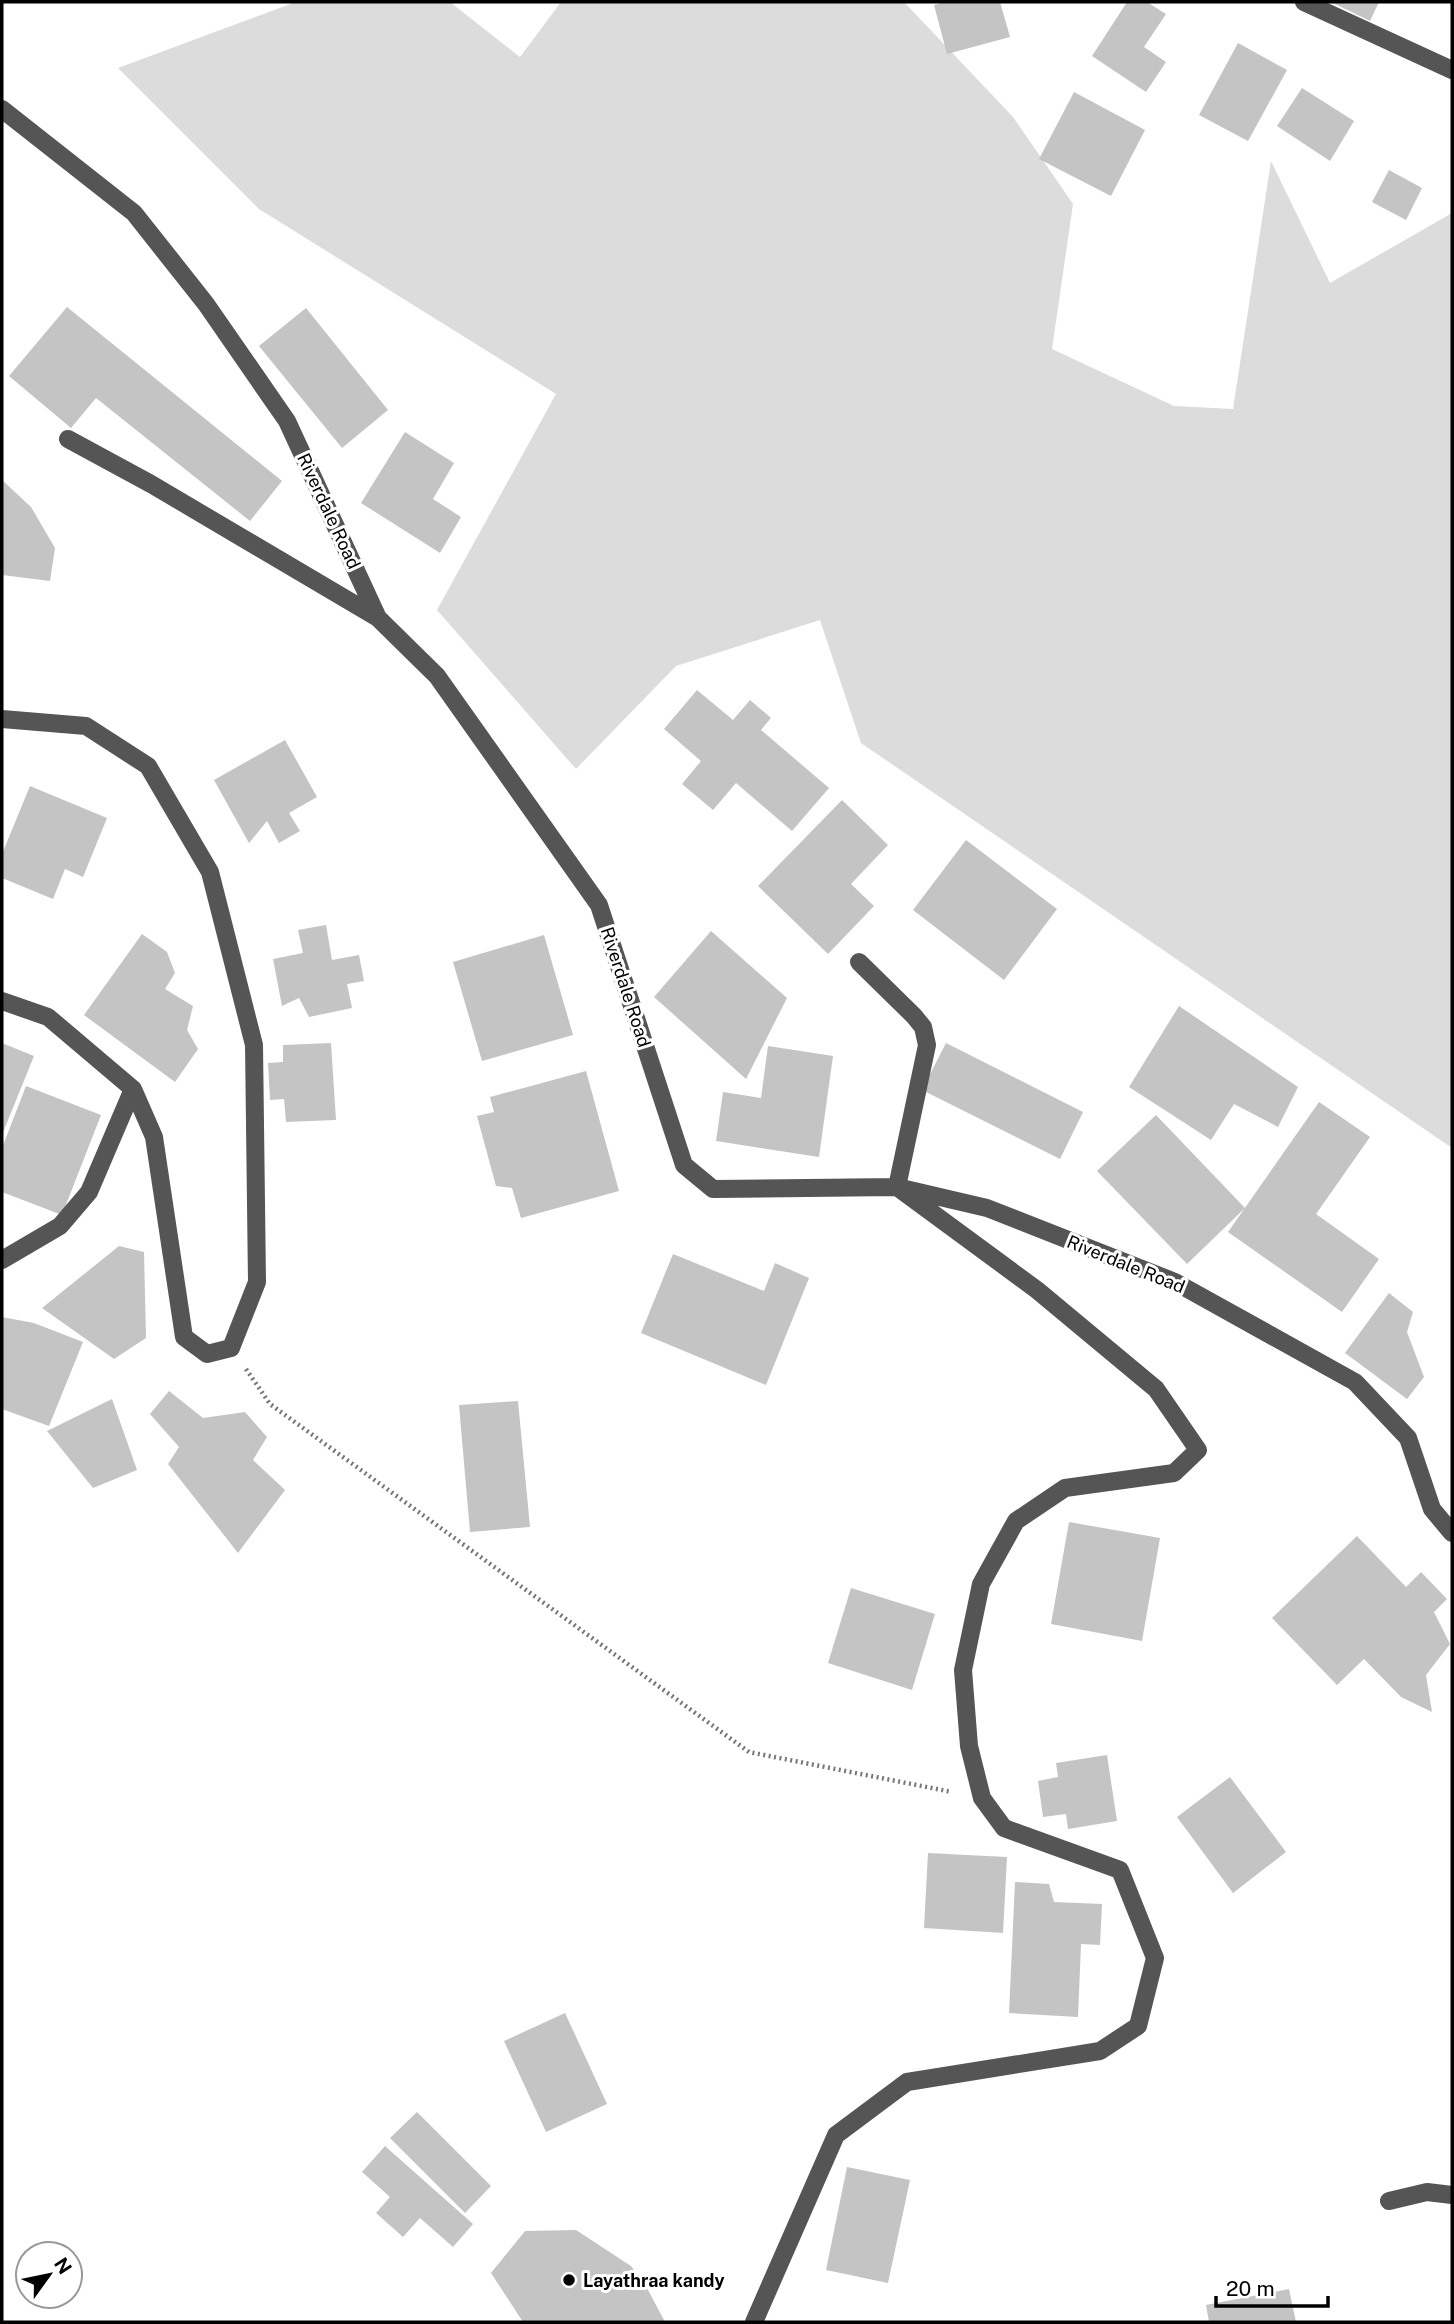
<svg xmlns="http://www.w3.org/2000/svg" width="1454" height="2324" viewBox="0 0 1454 2324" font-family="'Public Sans',sans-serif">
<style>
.green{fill:#dcdcdc}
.building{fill:#c4c4c4}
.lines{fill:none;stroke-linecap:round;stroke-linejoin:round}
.path{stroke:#777;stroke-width:4.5;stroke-dasharray:2 3.5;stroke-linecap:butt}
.minor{stroke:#555;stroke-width:18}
.poi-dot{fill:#000;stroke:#fff;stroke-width:2.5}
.labels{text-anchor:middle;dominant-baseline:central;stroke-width:6;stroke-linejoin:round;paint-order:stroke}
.street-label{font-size:18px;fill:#000;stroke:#fff}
.poi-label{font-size:18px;font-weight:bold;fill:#000;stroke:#fff;text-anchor:start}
</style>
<rect width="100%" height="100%" fill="#fff"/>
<path class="green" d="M 296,2 L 450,2 L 520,57 L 561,2 L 904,2 L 1013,117 L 1073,204 L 1052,349 L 1174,406 L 1233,409 L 1271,161 L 1330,283 L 1452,213 L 1452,1148 L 861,743 L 820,620 L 676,666 L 576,769 L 437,610 L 556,394 L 259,209 L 118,68 Z"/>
<path class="building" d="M 946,2 L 1000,2 L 1010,37 L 947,54 L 934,5 Z
M 1127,2 L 1147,2 L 1166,14 L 1144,47 L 1166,62 L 1146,92 L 1092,56 Z
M 1331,2 L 1379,2 L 1370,21 Z
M 1238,43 L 1287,70 L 1248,141 L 1199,115 Z
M 1302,88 L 1354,121 L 1330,161 L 1277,126 Z
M 1074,92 L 1145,130 L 1111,196 L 1039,159 Z
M 1389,170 L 1422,188 L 1406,220 L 1372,202 Z
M 67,307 L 282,481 L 250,521 L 96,398 L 71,428 L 9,376 Z
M 306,308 L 388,410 L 342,448 L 259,346 Z
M 405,432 L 454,463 L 433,499 L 461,517 L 440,553 L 361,503 Z
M 2,480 L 31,507 L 55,548 L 50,581 L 2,575 Z
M 697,690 L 733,720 L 750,700 L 771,718 L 761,730 L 829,788 L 792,831 L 736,783 L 713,810 L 682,784 L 701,761 L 664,729 Z
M 285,740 L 317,797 L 289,813 L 300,831 L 279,843 L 267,821 L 249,843 L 214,780 Z
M 30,786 L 107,818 L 83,877 L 65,869 L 53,899 L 2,878 L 2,854 Z
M 842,800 L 888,845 L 851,884 L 874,906 L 828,954 L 758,886 Z
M 966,840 L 1057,909 L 1004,980 L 913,910 Z
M 326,925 L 332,960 L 359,955 L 364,981 L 347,984 L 352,1008 L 309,1017 L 299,998 L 282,1006 L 273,959 L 303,953 L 298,930 Z
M 711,931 L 787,998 L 746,1079 L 654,997 Z
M 142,934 L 167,952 L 175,973 L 165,989 L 193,1006 L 187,1030 L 198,1049 L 175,1082 L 84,1015 Z
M 544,935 L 573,1035 L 482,1061 L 453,962 Z
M 1179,1006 L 1298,1087 L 1278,1127 L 1234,1104 L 1211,1140 L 1129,1087 Z
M 2,1043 L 34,1056 L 2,1135 Z
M 331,1043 L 336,1120 L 286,1122 L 284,1099 L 270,1100 L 268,1063 L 283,1062 L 283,1045 Z
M 946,1043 L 1083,1112 L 1060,1159 L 922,1090 Z
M 768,1046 L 833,1056 L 819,1157 L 716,1141 L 723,1092 L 761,1098 Z
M 586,1071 L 619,1191 L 521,1218 L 512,1188 L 496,1186 L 477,1116 L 494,1112 L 490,1097 Z
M 26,1086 L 101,1115 L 62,1215 L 2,1192 L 2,1148 Z
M 1319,1102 L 1370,1137 L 1316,1214 L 1379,1259 L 1342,1312 L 1228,1232 Z
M 1156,1115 L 1245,1208 L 1187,1264 L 1097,1171 Z
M 119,1246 L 144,1252 L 146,1338 L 114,1359 L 42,1308 Z
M 673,1254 L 764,1291 L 775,1263 L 809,1278 L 766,1385 L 641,1333 Z
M 1389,1293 L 1413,1312 L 1407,1332 L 1424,1377 L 1407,1399 L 1345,1353 Z
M 2,1317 L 34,1323 L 83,1342 L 49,1426 L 2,1409 Z
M 169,1391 L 203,1418 L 245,1412 L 267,1437 L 253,1460 L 285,1490 L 238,1553 L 168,1464 L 179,1447 L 150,1414 Z
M 112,1399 L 137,1470 L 93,1488 L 47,1431 Z
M 518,1401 L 530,1527 L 470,1532 L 459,1405 Z
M 1069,1522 L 1160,1538 L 1142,1641 L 1051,1624 Z
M 1357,1536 L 1406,1587 L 1421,1572 L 1447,1599 L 1434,1612 L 1450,1644 L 1426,1675 L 1432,1712 L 1401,1697 L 1364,1659 L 1337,1685 L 1272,1618 Z
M 851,1588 L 935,1614 L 912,1690 L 828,1663 Z
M 1107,1755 L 1117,1821 L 1068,1829 L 1066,1814 L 1043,1817 L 1038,1781 L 1058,1777 L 1056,1763 Z
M 1230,1777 L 1286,1852 L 1233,1893 L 1177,1817 Z
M 928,1853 L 1007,1857 L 1003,1933 L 924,1928 Z
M 1015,1882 L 1049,1884 L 1054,1902 L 1102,1904 L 1100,1945 L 1081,1944 L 1078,2017 L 1009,2013 Z
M 565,2013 L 607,2104 L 546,2132 L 504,2041 Z
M 417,2112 L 491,2186 L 465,2213 L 390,2138 Z
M 385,2146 L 473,2224 L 453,2247 L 420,2218 L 403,2237 L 376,2213 L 390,2197 L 362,2172 Z
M 847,2167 L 910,2180 L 888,2283 L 826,2270 Z
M 576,2230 L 631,2266 L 647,2288 L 665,2322 L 523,2322 L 491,2273 L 525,2231 Z
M 1289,2289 L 1296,2322 L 1209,2322 L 1206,2305 Z"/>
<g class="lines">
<path class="path" d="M 246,1369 L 270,1404 L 749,1752 L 952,1792"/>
<path class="minor" d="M 1304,2 L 1452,70
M 2,109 L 134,213 L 206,304 L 287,421 L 378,618 L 437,676 L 599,905 L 684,1165 L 713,1189 L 897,1187 L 987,1208 L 1175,1282 L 1355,1382 L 1408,1438 L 1432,1509 L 1452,1533
M 68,439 L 151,484 L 378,618
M 2,719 L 86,726 L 148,766 L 210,872 L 254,1045 L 257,1282 L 231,1348 L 207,1354 L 184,1337 L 154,1137 L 133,1089 L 48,1017 L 2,1001
M 2,1260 L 60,1226 L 89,1192 L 133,1089
M 1389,2201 L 1427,2192 L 1452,2195
M 754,2322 L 836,2135 L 907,2082 L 1100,2051 L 1138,2026 L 1155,1958 L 1120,1870 L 1004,1828 L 982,1798 L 969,1746 L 963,1670 L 981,1584 L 1016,1521 L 1065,1488 L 1174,1473 L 1198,1450 L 1156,1389 L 1037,1290 L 897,1187 L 927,1045 L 923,1027 L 914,1016 L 859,962"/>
</g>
<circle class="poi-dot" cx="569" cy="2280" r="7"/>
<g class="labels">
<g class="street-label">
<text transform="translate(329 511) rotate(65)">Riverdale Road</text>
<text transform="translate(626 987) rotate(72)">Riverdale Road</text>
<text transform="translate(1126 1264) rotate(22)">Riverdale Road</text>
</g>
<g class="poi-label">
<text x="583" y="2280">Layathraa kandy</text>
</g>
</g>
<rect width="1454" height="2324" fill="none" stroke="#000000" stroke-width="7"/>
<g transform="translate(49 2275) rotate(57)"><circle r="33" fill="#ffffff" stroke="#999999" stroke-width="2"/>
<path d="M0-5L12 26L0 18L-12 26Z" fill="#000000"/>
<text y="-10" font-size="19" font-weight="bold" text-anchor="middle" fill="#000000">N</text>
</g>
<path d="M1216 2296v10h112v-10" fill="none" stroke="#000000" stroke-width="3.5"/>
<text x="1226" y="2296" font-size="21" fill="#000000" stroke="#ffffff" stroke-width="5" paint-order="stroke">20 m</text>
</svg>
